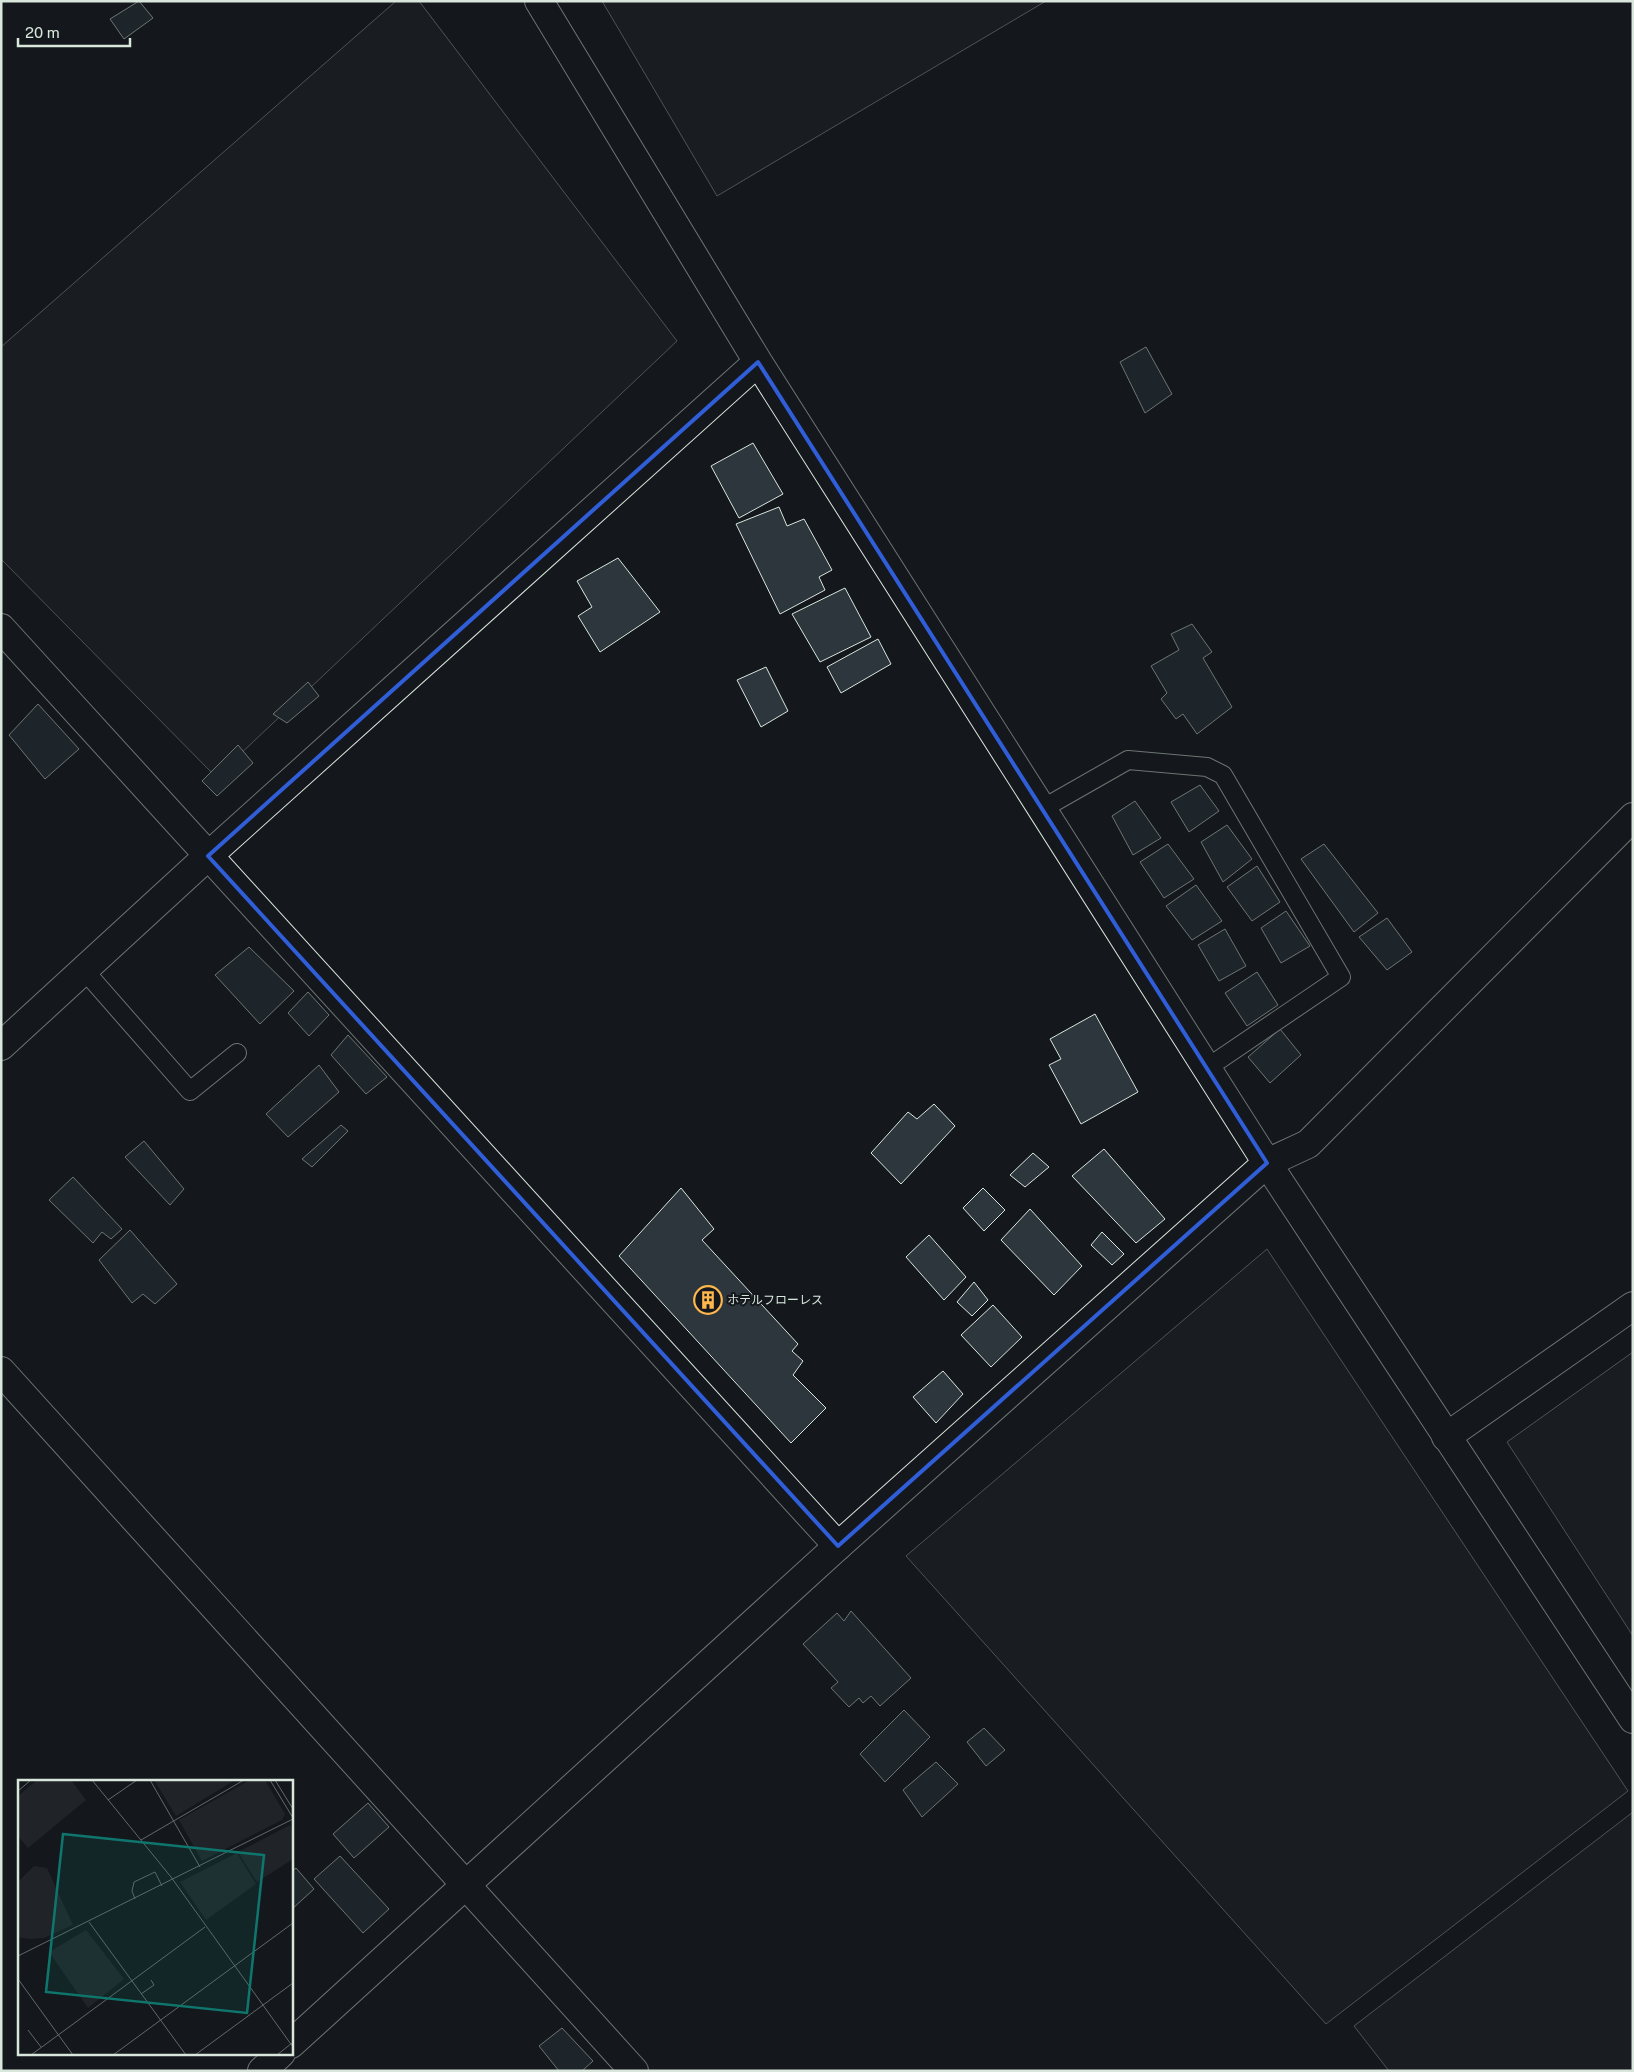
<svg xmlns="http://www.w3.org/2000/svg" width="1634" height="2072" viewBox="0 0 1634 2072" font-family="'Public Sans','Noto Sans JP',sans-serif">
<style>
.green{fill:#202428;stroke:#939e99}
.building{fill:#2c363c;stroke:#d8e6dc}
.lines{fill:none;stroke-linecap:round;stroke-linejoin:round}
.service-casing{stroke:#d8e6dc;stroke-width:20}
.minor-casing{stroke:#d8e6dc;stroke-width:30}
.tertiary-casing{stroke:#d8e6dc;stroke-width:30}
.service{stroke:#14181c;stroke-width:18}
.minor{stroke:#14181c;stroke-width:28}
.tertiary{stroke:#14181c;stroke-width:28}
.marked{fill:none;stroke:#305dd8;stroke-width:4;stroke-linejoin:round}
.labels{text-anchor:middle;dominant-baseline:central;stroke-width:4;stroke-linejoin:round;paint-order:stroke}
.poi-label{font-size:12px;fill:#d8e6dc;stroke:#14181c;text-anchor:start}
.inset-road{fill:none;stroke:#626a69;stroke-width:1}
.view{fill:#0f766e;fill-opacity:0.15;stroke:#0f766e;stroke-width:2.5}
.inset-edge{fill:none;stroke:#d8e6dc;stroke-width:2.5}
</style>
<rect width="100%" height="100%" fill="#14181c"/>
<path class="green" d="M 396,1 L 419,1 L 677,341 L 216,777 L 1,559 L 1,347 Z
M 602,1 L 1046,1 L 717,196 Z
M 1267,1249 L 1628,1791 L 1326,2024 L 906,1556 Z
M 1633,1352 L 1633,1636 L 1507,1442 Z
M 1633,1812 L 1633,2071 L 1389,2071 L 1354,2026 Z"/>
<path class="building" d="M 139,1 L 153,18 L 124,39 L 110,19 Z
M 1146,347 L 1172,394 L 1145,413 L 1120,362 Z
M 753,443 L 783,494 L 739,518 L 711,466 Z
M 779,507 L 787,526 L 804,519 L 832,570 L 819,577 L 825,590 L 780,614 L 736,524 Z
M 618,558 L 660,612 L 600,652 L 578,616 L 592,607 L 577,581 Z
M 845,588 L 871,637 L 820,662 L 792,614 Z
M 1192,624 L 1212,652 L 1203,658 L 1232,707 L 1197,734 L 1183,714 L 1176,719 L 1161,699 L 1167,693 L 1151,666 L 1179,650 L 1171,634 Z
M 878,639 L 891,664 L 841,693 L 827,667 Z
M 766,667 L 788,711 L 761,727 L 737,680 Z
M 308,682 L 319,696 L 287,723 L 273,714 Z
M 38,704 L 79,749 L 45,779 L 9,735 Z
M 238,745 L 253,763 L 217,796 L 202,781 Z
M 1200,785 L 1219,811 L 1189,832 L 1171,802 Z
M 1135,801 L 1161,838 L 1133,855 L 1112,816 Z
M 1227,825 L 1252,859 L 1223,882 L 1201,842 Z
M 1168,844 L 1194,879 L 1164,898 L 1140,862 Z
M 1324,844 L 1378,913 L 1354,932 L 1301,859 Z
M 1257,866 L 1280,902 L 1252,921 L 1227,887 Z
M 1196,885 L 1222,921 L 1192,940 L 1166,906 Z
M 1286,911 L 1310,946 L 1281,963 L 1261,928 Z
M 1387,918 L 1412,952 L 1387,970 L 1359,937 Z
M 1225,929 L 1246,966 L 1219,981 L 1198,945 Z
M 249,947 L 294,991 L 260,1024 L 215,975 Z
M 1257,972 L 1278,1005 L 1247,1026 L 1225,993 Z
M 308,992 L 329,1015 L 309,1036 L 288,1013 Z
M 1095,1014 L 1138,1092 L 1081,1124 L 1049,1065 L 1061,1059 L 1050,1039 Z
M 1280,1029 L 1301,1055 L 1270,1083 L 1248,1057 Z
M 348,1035 L 387,1077 L 366,1094 L 331,1055 Z
M 319,1065 L 339,1092 L 288,1137 L 266,1114 Z
M 934,1104 L 955,1126 L 901,1184 L 871,1153 L 908,1112 L 917,1119 Z
M 341,1125 L 348,1131 L 312,1167 L 302,1159 Z
M 144,1141 L 184,1189 L 170,1205 L 125,1157 Z
M 1104,1149 L 1165,1219 L 1136,1243 L 1072,1176 Z
M 1033,1153 L 1049,1167 L 1025,1187 L 1010,1175 Z
M 73,1177 L 122,1229 L 111,1239 L 102,1232 L 93,1243 L 49,1200 Z
M 681,1188 L 714,1229 L 702,1240 L 798,1344 L 792,1351 L 803,1361 L 793,1375 L 826,1408 L 791,1443 L 619,1256 Z
M 983,1188 L 1005,1210 L 984,1231 L 963,1208 Z
M 1030,1209 L 1082,1266 L 1054,1295 L 1001,1240 Z
M 130,1230 L 177,1284 L 155,1304 L 143,1294 L 132,1303 L 99,1260 Z
M 1102,1232 L 1124,1254 L 1112,1265 L 1091,1245 Z
M 929,1235 L 966,1277 L 944,1300 L 906,1257 Z
M 974,1282 L 988,1300 L 972,1316 L 957,1302 Z
M 993,1305 L 1022,1337 L 991,1367 L 961,1335 Z
M 943,1371 L 963,1394 L 936,1423 L 913,1397 Z
M 851,1611 L 911,1678 L 880,1706 L 871,1696 L 863,1703 L 859,1698 L 849,1707 L 831,1688 L 838,1682 L 803,1644 L 837,1613 L 844,1621 Z
M 904,1710 L 930,1737 L 885,1782 L 860,1754 Z
M 984,1728 L 1005,1750 L 986,1766 L 967,1742 Z
M 936,1762 L 958,1784 L 922,1817 L 903,1790 Z
M 368,1803 L 389,1827 L 354,1858 L 333,1834 Z
M 340,1856 L 389,1909 L 363,1933 L 314,1879 Z
M 296,1868 L 314,1889 L 291,1910 L 291,1872 Z
M 562,2028 L 593,2061 L 582,2071 L 559,2071 L 539,2046 Z"/>
<g class="lines">
<defs>
<path id="service" d="M 1042,809 L 1128,760 L 1207,767 L 1223,775 L 1341,977 L 1207,1068
M 84,970 L 190,1091 L 237,1053"/>
<path id="minor" d="M 1,628 L 838,1546
M 1446,1437 L 1633,1306"/>
<path id="tertiary" d="M 539,1 L 758,362 L 1267,1163 L 1633,1719
M 1,1046 L 208,856 L 758,362
M 1,1371 L 634,2071
M 291,2044 L 838,1546 L 1267,1163 L 1308,1144 L 1633,817
M 262,2071 L 281,2053"/>
</defs>
<use href="#service" class="service-casing"/>
<use href="#minor" class="minor-casing"/>
<use href="#tertiary" class="tertiary-casing"/>
<use href="#service" class="service"/>
<use href="#minor" class="minor"/>
<use href="#tertiary" class="tertiary"/>
</g>
<path d="M0 0H1634V2072H0ZM 758,362 L 1267,1163 L 838,1546 L 208,856 Z" fill="#14181c" fill-opacity=".55" fill-rule="evenodd"/>
<path class="marked" d="M 758,362 L 1267,1163 L 838,1546 L 208,856 Z"/>
<defs>
<symbol id="building-ring" viewBox="-11 -11 22 22"><circle r="9.5" fill="#14181c" stroke="#ffb74d" stroke-width="1.5"/><path d="M-4-6H4V6H1V3H-1V6H-4ZM-2.5-4.3h1.7v1.8h-1.7ZM.8-4.3h1.7v1.8H.8ZM-2.5-1h1.7V.8h-1.7ZM.8-1h1.7V.8H.8Z" fill="#ffb74d"/></symbol>
</defs>
<g fill-rule="evenodd">
<use href="#building-ring" x="692" y="1284" width="32" height="32"/>
</g>
<g class="labels">
<g class="poi-label">
<text x="727" y="1300">ホテルフローレス</text>
</g>
</g>
<g transform="translate(18 1780)">
<rect width="275" height="275" fill="#14181c"/>
<path d="M 19,0 L 53,0 L 68,20 L 10,68 L 0,56 L 0,16 ZM 136,0 L 217,0 L 158,36 ZM 232,0 L 247,0 L 267,34 L 264,40 L 184,81 L 161,40 ZM 272,45 L 275,50 L 275,79 L 239,102 L 220,72 ZM 219,73 L 238,104 L 188,140 L 162,102 ZM 16,86 L 29,88 L 55,145 L 26,158 L 12,159 L 0,157 L 0,102 ZM 68,150 L 106,199 L 70,228 L 31,172 Z" fill="#202428"/>
<path class="inset-road" d="M 74,0 L 153,97 L 275,267M 132,0 L 182,87M 252,0 L 275,38M 257,0 L 275,29M 0,11 L 13,0M 90,20 L 119,0M 123,60 L 226,0M 117,119 L 114,111 L 116,102 L 137,92 L 144,106M 71,142 L 168,275M 0,176 L 275,39M 0,199 L 55,275M 123,214 L 136,205 L 133,200M 10,250 L 23,267M 13,275 L 187,147M 95,275 L 275,143M 177,275 L 275,203M 259,275 L 274,263"/>
<path class="view" d="M 45,54 L 246,75 L 229,233 L 28,212 Z"/>
<rect width="275" height="275" class="inset-edge"/>
</g>
<rect width="1634" height="2072" fill="none" stroke="#d8e6dc" stroke-width="5"/>
<path d="M18 38v8h112v-8" fill="none" stroke="#d8e6dc" stroke-width="2.5"/>
<text x="25" y="38" font-size="15" fill="#d8e6dc" stroke="#14181c" stroke-width="4" paint-order="stroke">20 m</text>
</svg>
